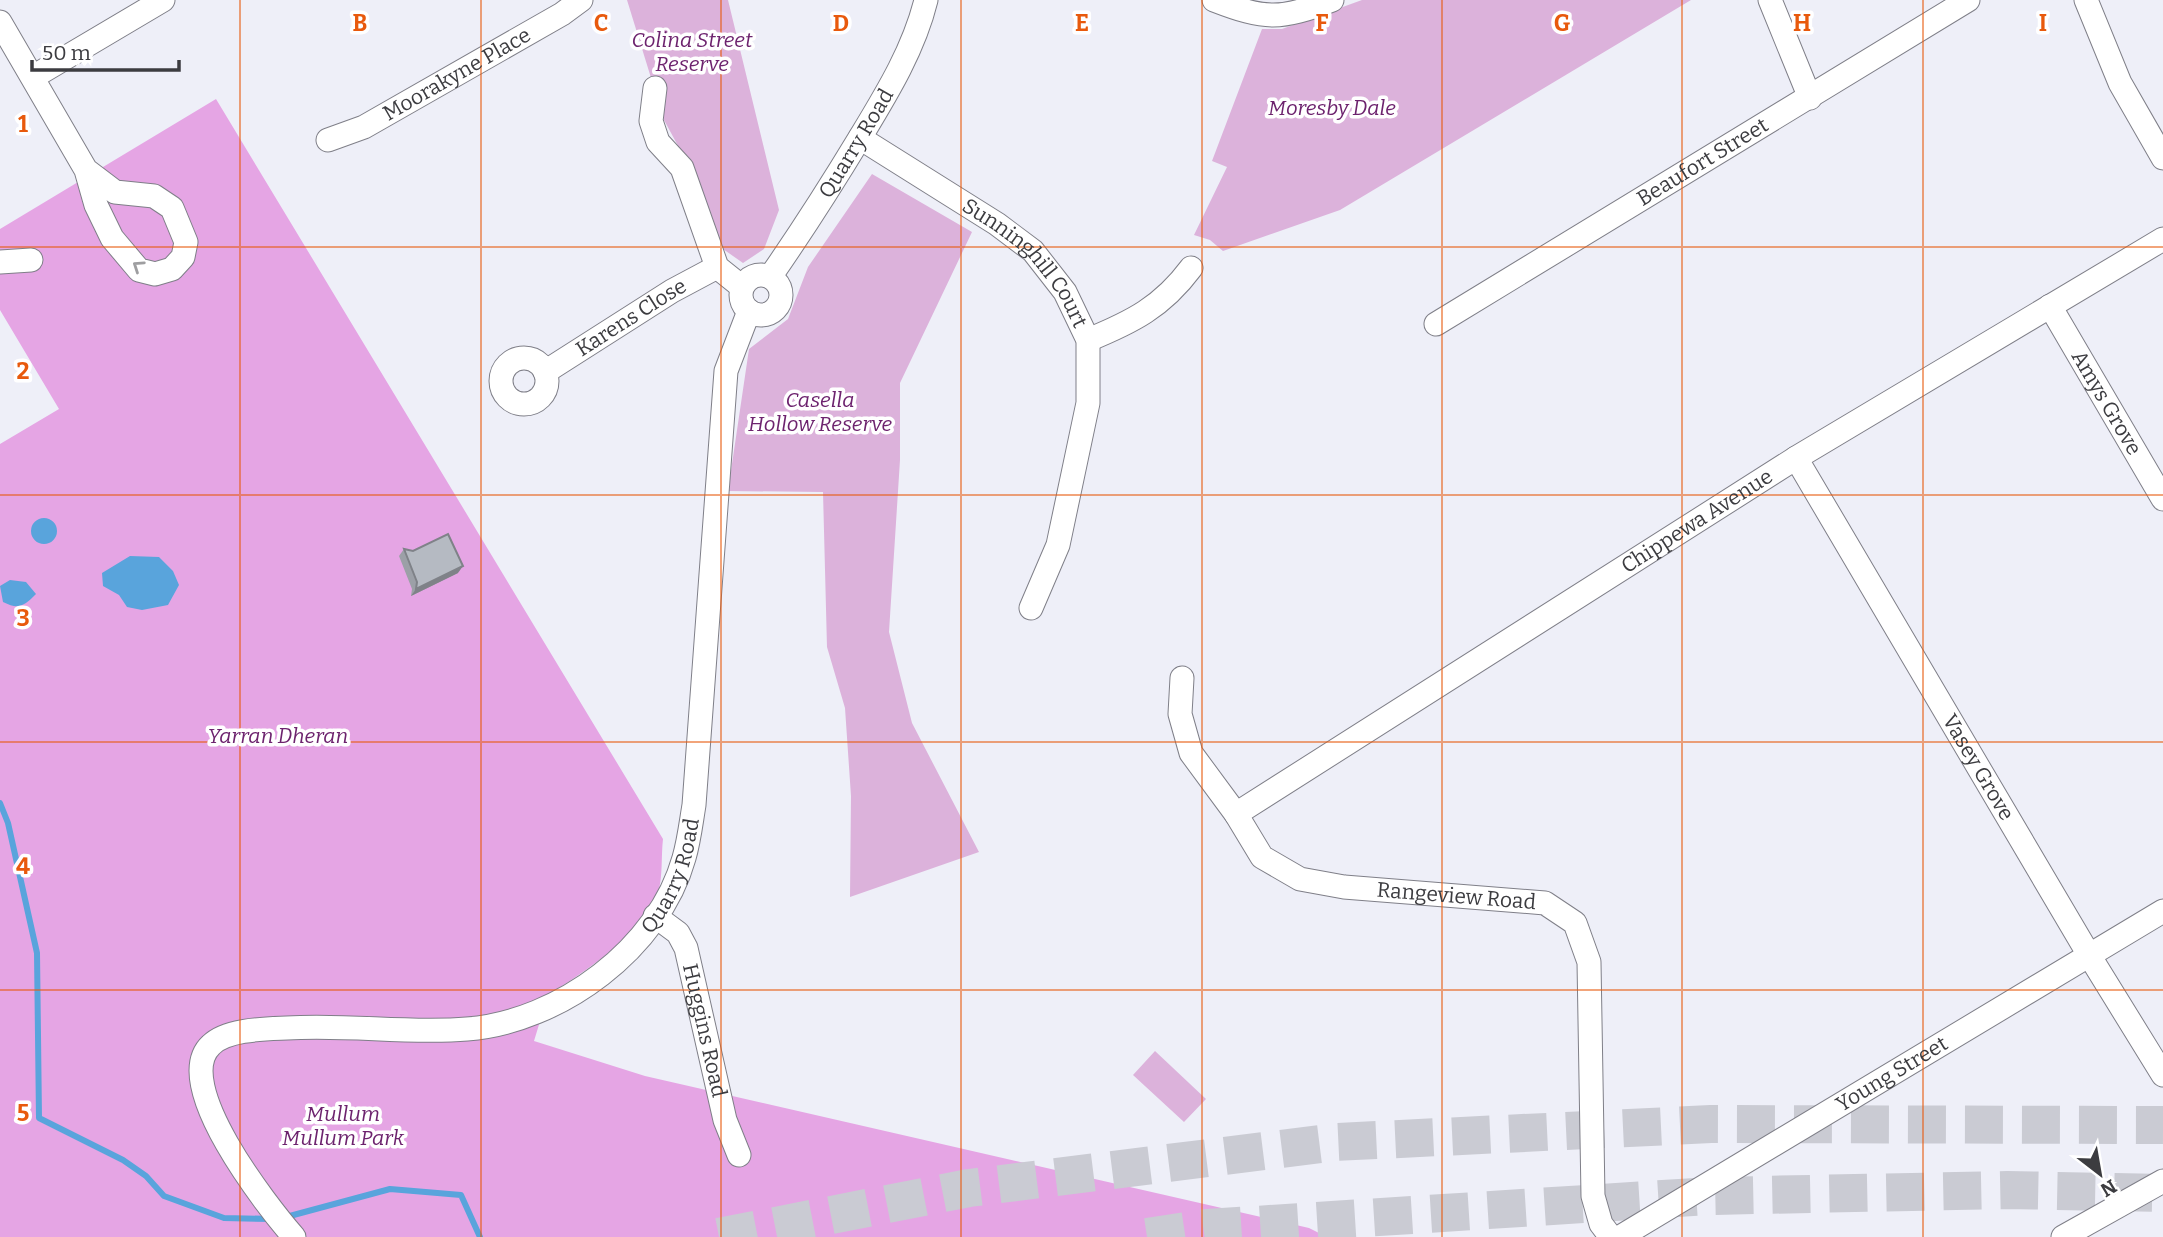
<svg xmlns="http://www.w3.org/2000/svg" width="2163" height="1237" viewBox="0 0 2163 1237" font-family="Bitter,serif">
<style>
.green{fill:#dcb2db}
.forest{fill:#e5a5e4}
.water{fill:#59a4dc}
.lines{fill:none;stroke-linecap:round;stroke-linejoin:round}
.stream{stroke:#59a4dc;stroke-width:6}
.motorway-tunnel{stroke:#cacbd3;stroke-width:38;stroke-dasharray:38 19;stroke-linecap:butt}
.minor-casing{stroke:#7f7f88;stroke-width:25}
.minor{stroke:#fff;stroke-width:23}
.wall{fill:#9ca0a7}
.shaded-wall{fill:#7f8288}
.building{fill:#b5bac2;stroke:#7f8288;stroke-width:2}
.oneway{stroke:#9e9ea0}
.grid{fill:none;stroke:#e8590c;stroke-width:2;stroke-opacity:0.55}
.labels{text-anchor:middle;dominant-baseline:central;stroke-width:7;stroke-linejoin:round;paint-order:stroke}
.park-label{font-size:21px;font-style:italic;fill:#6d236e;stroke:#fff}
.street-label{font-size:21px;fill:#3c3c40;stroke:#fff}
.grid-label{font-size:23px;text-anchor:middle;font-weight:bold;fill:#e8590c;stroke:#fff;stroke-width:7;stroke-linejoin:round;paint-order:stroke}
</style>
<rect width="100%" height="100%" fill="#eeeff8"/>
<path class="green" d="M 627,0 L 728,0 L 779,210 L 764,249 L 743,263 L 723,249 L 702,190 L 664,120 Z
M 1362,0 L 1691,0 L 1340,210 L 1223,251 L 1210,240 L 1194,235 L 1227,167 L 1212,161 L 1262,29 L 1282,29 Z
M 872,174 L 972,232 L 900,383 L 900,460 L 889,632 L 912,723 L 979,852 L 850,897 L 851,796 L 845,708 L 827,647 L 823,492 L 728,491 L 749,349 L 788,319 L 808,267 Z
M 1155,1051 L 1206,1099 L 1184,1122 L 1133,1075 Z"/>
<path class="forest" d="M 216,99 L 663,839 C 661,856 663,877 658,893 C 647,932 581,974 548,995 L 534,1041 L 645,1076 L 1309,1228 L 1327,1237 L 0,1237 L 0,444 L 59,409 L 0,310 L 0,229 Z"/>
<path class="water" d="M31 531a13 13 0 1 1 26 0a13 13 0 1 1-26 0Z
M 130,556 L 159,557 L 173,571 L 179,585 L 168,605 L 142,610 L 127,607 L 119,595 L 103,586 L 102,573 Z
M 10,580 L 26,582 L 36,594 C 24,606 19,610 3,602 L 0,586 Z"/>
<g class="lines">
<path class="stream" d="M 0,803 L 8,823 L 37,953 L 39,1118 L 123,1160 L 146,1176 L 164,1196 L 224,1218 L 272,1219
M 286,1217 L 390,1189 L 461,1195 L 480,1237"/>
<path class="motorway-tunnel" d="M 719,1237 L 969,1188 L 1336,1142 L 1711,1124 L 2163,1125
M 1147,1237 L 1207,1228 L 1710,1196 L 2007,1190 L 2163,1193"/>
<defs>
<g id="minor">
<path d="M 1214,0 C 1266,20 1280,20 1332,0"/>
<path d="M 1770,0 L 1810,98"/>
<path d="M 2086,0 L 2120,83 L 2163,158"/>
<path d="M 0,22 L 86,170 L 96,205 L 112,238 L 139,270 L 155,274 L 172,269 L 183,257 L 186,242 L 172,208 L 154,196 L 115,192 L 86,170"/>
<path d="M 33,77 L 163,0"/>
<path d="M 655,88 L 651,121 L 658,142 L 682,168 L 717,267 L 742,287"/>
<path id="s1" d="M 860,138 L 997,224 L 1033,251 L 1065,292 L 1088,340 L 1088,403 L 1058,545 L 1031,608"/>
<path id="s2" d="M 328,140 L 364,127 L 562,14 L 581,0"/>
<path d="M 0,262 L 31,260"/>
<circle cx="761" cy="295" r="20"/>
<path id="s3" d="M 770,277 C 802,231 832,184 861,136 C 887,93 914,49 926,0"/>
<path id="s4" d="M 2050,306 L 2163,499"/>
<path id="s5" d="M 1436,324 L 1968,0"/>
<path d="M 1088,340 C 1132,322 1162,307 1191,268"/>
<circle cx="524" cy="381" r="23"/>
<path id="s6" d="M 545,372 L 672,291 L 717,267"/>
<path id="s7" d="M 1796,458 L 2089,955 L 2163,1075"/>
<path id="s8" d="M 1182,678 L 1180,714 L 1191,753 L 1236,814 L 1262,857 L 1300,879 L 1344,887 L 1545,903 L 1575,923 L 1589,962 L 1593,1196 L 1601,1224 L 1611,1237"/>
<path id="s9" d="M 1236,814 L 1796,458 L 2163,239"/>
<path id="s10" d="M 655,916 L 678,933 L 686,948 L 725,1120 L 739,1155"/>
<path id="s11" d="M 294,1237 C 267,1206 170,1083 211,1045 C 227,1029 266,1029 287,1028 C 347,1024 408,1034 467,1029 C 560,1022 659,948 684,858 C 689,841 691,823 694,805 L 726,371 L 749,311"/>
<path id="s12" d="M 1620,1237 L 2163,911"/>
<path d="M 2063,1237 L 2163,1181"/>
</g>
</defs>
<use href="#minor" class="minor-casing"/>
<use href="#minor" class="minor"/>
</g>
<path class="wall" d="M 404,549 L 458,573 L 411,596 L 412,589 L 399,556 Z"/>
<path class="shaded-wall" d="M 463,566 L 458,573 L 411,596 L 416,589 Z"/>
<path class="building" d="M 448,534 L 463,566 L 416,589 L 417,582 L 404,549 L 413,551 Z"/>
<defs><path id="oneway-chevron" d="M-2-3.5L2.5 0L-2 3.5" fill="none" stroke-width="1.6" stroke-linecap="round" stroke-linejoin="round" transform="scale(1.75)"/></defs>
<use class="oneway" href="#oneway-chevron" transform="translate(138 266) rotate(-146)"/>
<path class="grid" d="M 240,0 L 240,1237M 481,0 L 481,1237M 721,0 L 721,1237M 961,0 L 961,1237M 1202,0 L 1202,1237M 1442,0 L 1442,1237M 1682,0 L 1682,1237M 1923,0 L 1923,1237M 0,247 L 2163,247M 0,495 L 2163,495M 0,742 L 2163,742M 0,990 L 2163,990"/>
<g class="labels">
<g class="park-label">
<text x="692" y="40">Colina Street<tspan x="692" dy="24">Reserve</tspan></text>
<text x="1332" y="108">Moresby Dale</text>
<text x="820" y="400">Casella<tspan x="820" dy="24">Hollow Reserve</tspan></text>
<text x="278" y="736">Yarran Dheran</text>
<text x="343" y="1114">Mullum<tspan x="343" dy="24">Mullum Park</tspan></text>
</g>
<g class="street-label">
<text stroke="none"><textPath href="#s2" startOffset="145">Moorakyne Place</textPath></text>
<text stroke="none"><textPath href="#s3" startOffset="159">Quarry Road</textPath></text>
<text stroke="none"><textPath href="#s5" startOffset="312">Beaufort Street</textPath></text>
<text stroke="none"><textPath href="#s1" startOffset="210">Sunninghill Court</textPath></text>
<text stroke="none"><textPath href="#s6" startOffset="102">Karens Close</textPath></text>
<text stroke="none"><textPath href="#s4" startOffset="112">Amys Grove</textPath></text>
<text stroke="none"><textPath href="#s9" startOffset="546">Chippewa Avenue</textPath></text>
<text stroke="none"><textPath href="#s7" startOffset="359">Vasey Grove</textPath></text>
<text stroke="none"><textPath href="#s11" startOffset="752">Quarry Road</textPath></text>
<text stroke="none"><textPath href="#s8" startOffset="404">Rangeview Road</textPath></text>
<text stroke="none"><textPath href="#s10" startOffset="130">Huggins Road</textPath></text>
<text stroke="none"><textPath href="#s12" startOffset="317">Young Street</textPath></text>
</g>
</g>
<g class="grid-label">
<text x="360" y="31">B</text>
<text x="601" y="31">C</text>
<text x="841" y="31">D</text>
<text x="1082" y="31">E</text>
<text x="1322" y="31">F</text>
<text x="1562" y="31">G</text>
<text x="1802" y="31">H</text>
<text x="2043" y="31">I</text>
<text x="23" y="132">1</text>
<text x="23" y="379">2</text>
<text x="23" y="626">3</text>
<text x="23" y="874">4</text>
<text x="23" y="1121">5</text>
</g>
<g transform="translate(2100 1174) rotate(149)" stroke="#ffffff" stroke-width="5" paint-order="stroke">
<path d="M0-5L12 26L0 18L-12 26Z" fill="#3c3c40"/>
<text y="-10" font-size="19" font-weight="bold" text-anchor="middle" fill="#3c3c40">N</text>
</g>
<path d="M32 60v10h147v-10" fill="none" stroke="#3c3c40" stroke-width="3.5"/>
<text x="42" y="60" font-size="21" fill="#3c3c40" stroke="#ffffff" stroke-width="5" paint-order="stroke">50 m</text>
</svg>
